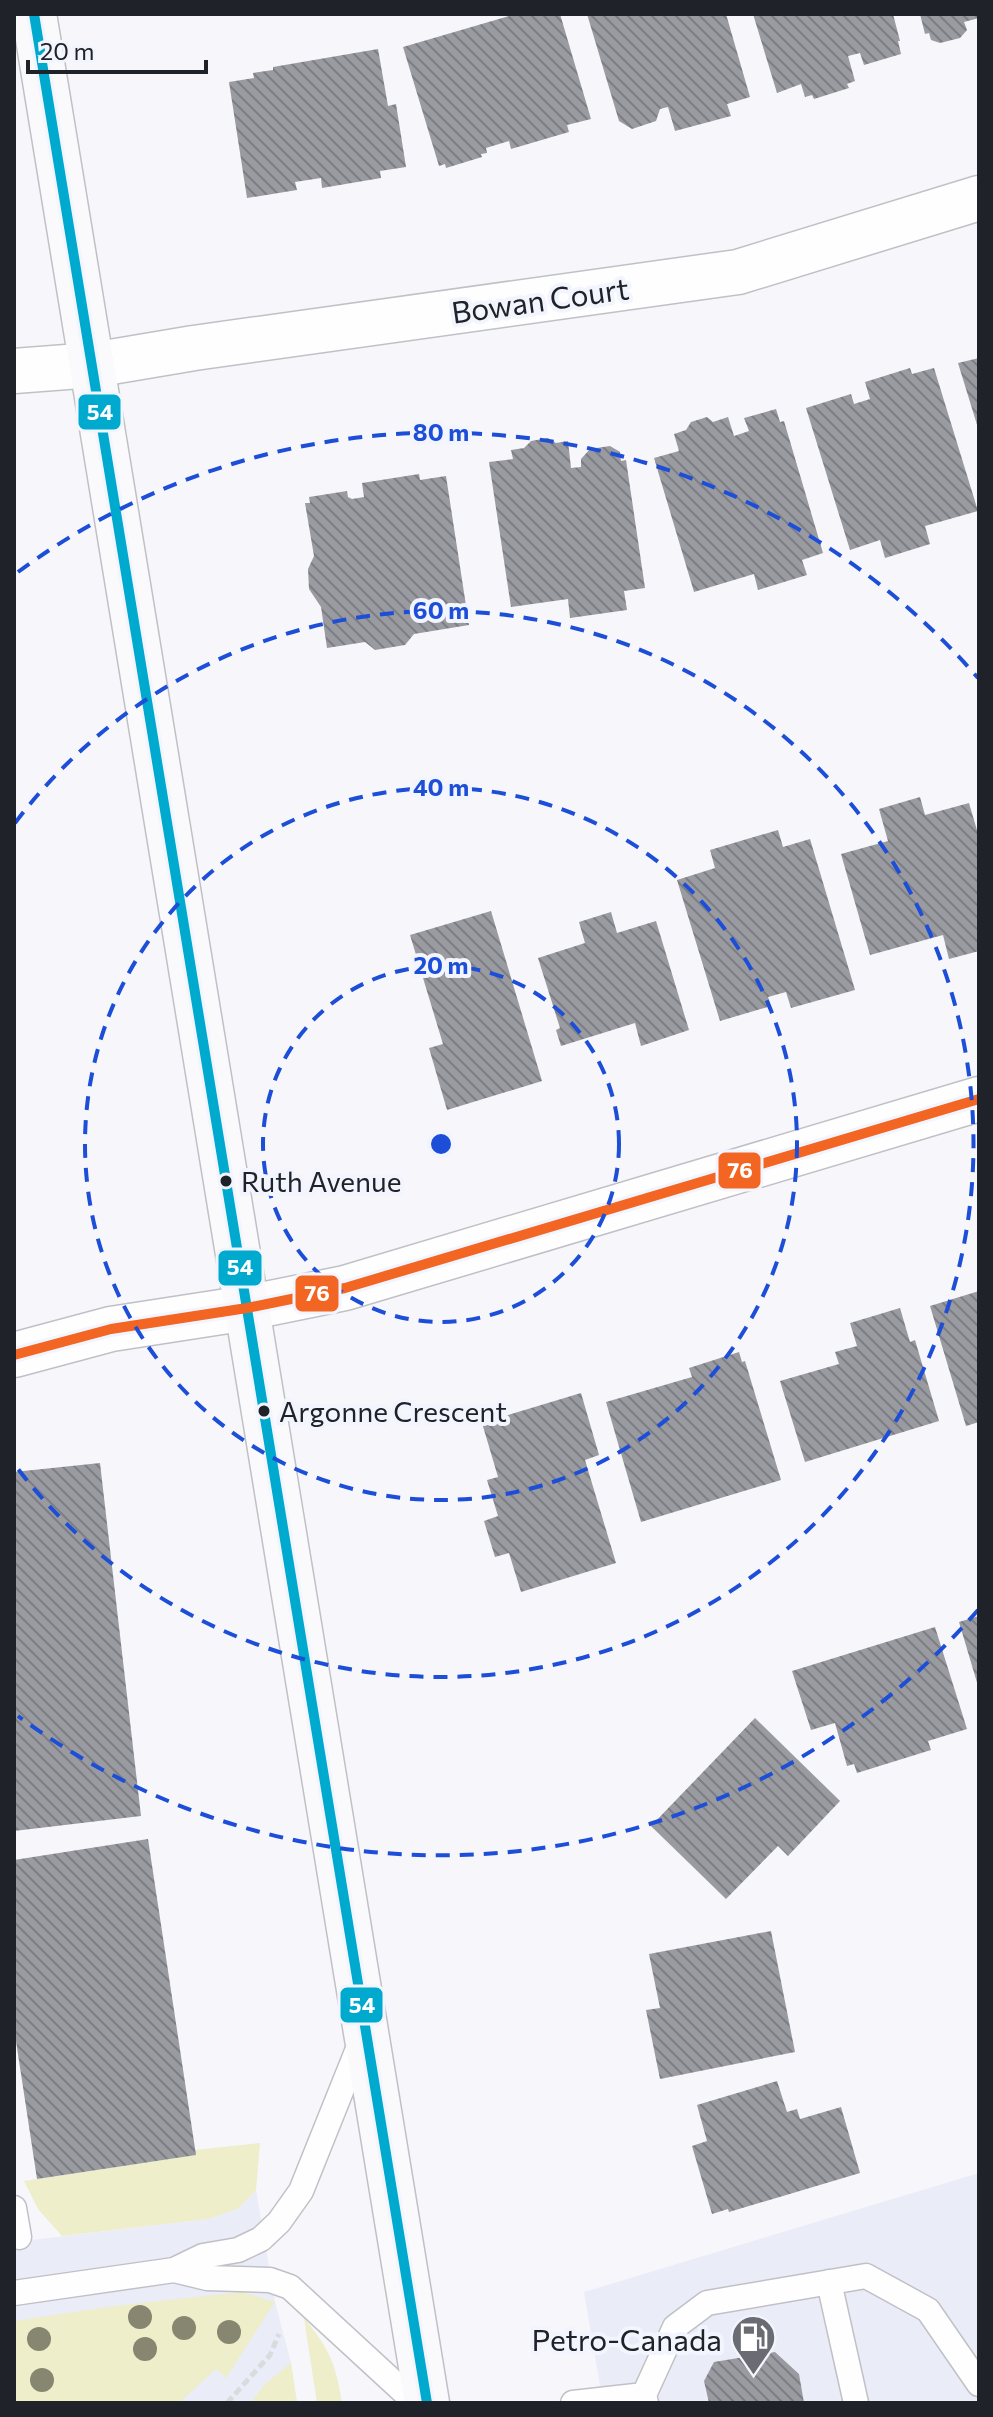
<svg xmlns="http://www.w3.org/2000/svg" width="993" height="2417" viewBox="0 0 993 2417" font-family="Commissioner,sans-serif">
<style>
.built{fill:#eaecf8}
.green{fill:#eeeeca}
.building{fill:url(#building-back-hatch)}
.lines{fill:none;stroke-linecap:round;stroke-linejoin:round}
.lane-casing{stroke:#c0c1c7;stroke-width:27}
.street-casing{stroke:#c0c1c7;stroke-width:47}
.secondary-casing{stroke:#c0c1c7;stroke-width:47}
.path{stroke:#dadbdc;stroke-width:5;stroke-dasharray:8 4;stroke-linecap:butt}
.lane{stroke:#fefefe;stroke-width:24}
.street{stroke:#fefefe;stroke-width:44}
.secondary{stroke:#fafafc;stroke-width:44}
.bus-1-casing{stroke:#f3f5fe;stroke-width:16}
.bus-2-casing{stroke:#f3f5fe;stroke-width:16}
.bus-1{stroke:#00a9ce;stroke-width:10}
.bus-2{stroke:#f26522;stroke-width:10}
.tree{fill:#878771}
.ring{fill:none;stroke:#1d4ed8;stroke-width:4;stroke-dasharray:14 10}
.bus-dot{fill:#20222a;stroke:#f3f5fe;stroke-width:3}
.labels{text-anchor:middle;dominant-baseline:central;stroke-width:8;stroke-linejoin:round;paint-order:stroke}
.bus-label{font-size:28px;fill:#20222a;stroke:#f3f5fe;text-anchor:start}
.street-label{font-size:30px;fill:#20222a;stroke:#f3f5fe}
.poi-label{font-size:30px;fill:#20222a;stroke:#f3f5fe;text-anchor:end}
.centre{fill:#1d4ed8;stroke:#f3f5fe;stroke-width:4}
.ring-label{font-size:24px;text-anchor:middle;font-weight:bold;fill:#1d4ed8;stroke:#f3f5fe;stroke-width:8;stroke-linejoin:round;paint-order:stroke}
.line-badge{stroke:#f3f5fe;stroke-width:3}
.badge-label{font-size:22px;text-anchor:middle;font-weight:bold;fill:#fff}
</style>
<defs>
<pattern id="building-back-hatch" width="6" height="6" patternUnits="userSpaceOnUse" patternTransform="scale(2)"><rect width="6" height="6" fill="#9a9ba0"/><path d="M-1 5l2 2M0 0l6 6M5-1l2 2" fill="none" stroke="#7d7e83"/></pattern>
</defs>
<rect width="100%" height="100%" fill="#f6f6fb"/>
<path class="built" d="M 979,2173 L 979,2403 L 603,2403 L 584,2292 Z
M 256,2190 L 275,2302 L 291,2363 L 297,2403 L 14,2403 L 14,2242 L 209,2219 L 239,2208 Z"/>
<path class="green" d="M 260,2143 L 256,2190 L 239,2208 L 209,2219 L 62,2236 L 38,2209 L 24,2181 L 195,2155 L 195,2150 Z
M 242,2292 L 275,2302 L 226,2378 L 216,2369 L 179,2403 L 14,2403 L 14,2321 L 114,2306 Z
M 304,2318 C 329,2348 336,2364 342,2403 L 317,2403 Z
M 291,2363 L 297,2403 L 251,2403 L 264,2385 Z"/>
<path class="building" d="M 516,14 L 560,14 L 591,119 L 567,125 L 569,132 L 511,149 L 509,141 L 486,148 L 487,153 L 481,154 L 482,157 L 446,168 L 445,164 L 439,166 L 403,47 Z
M 587,14 L 726,14 L 750,97 L 727,104 L 731,116 L 675,131 L 668,107 L 660,109 L 656,121 L 632,129 L 619,121 Z
M 753,14 L 893,14 L 900,41 L 898,41 L 901,54 L 864,65 L 860,53 L 848,56 L 855,81 L 847,84 L 849,88 L 814,99 L 812,95 L 805,97 L 801,84 L 777,93 Z
M 920,14 L 979,14 L 979,18 L 964,22 L 967,30 L 960,38 L 940,43 L 931,40 L 929,33 L 925,34 Z
M 378,49 L 388,106 L 396,104 L 406,167 L 380,171 L 381,178 L 322,188 L 321,178 L 295,182 L 297,190 L 247,198 L 229,82 L 254,78 L 253,73 L 273,70 L 273,67 Z
M 979,358 L 979,428 L 978,428 L 958,363 Z
M 910,368 L 912,374 L 934,368 L 978,511 L 925,526 L 930,544 L 885,558 L 880,540 L 850,550 L 806,408 L 851,394 L 854,404 L 870,399 L 865,382 Z
M 776,409 L 780,422 L 784,421 L 823,553 L 802,560 L 807,575 L 758,590 L 754,574 L 694,592 L 654,458 L 679,451 L 674,434 L 686,430 L 691,422 L 707,417 L 713,422 L 728,417 L 734,436 L 749,431 L 744,418 Z
M 548,438 L 556,443 L 568,441 L 571,468 L 581,467 L 581,459 L 590,449 L 610,446 L 620,452 L 621,461 L 626,460 L 645,588 L 624,591 L 627,610 L 570,618 L 568,599 L 511,607 L 489,462 L 513,459 L 511,450 L 524,448 L 531,441 Z
M 419,474 L 420,480 L 446,476 L 469,625 L 414,634 L 405,645 L 375,650 L 365,642 L 327,648 L 321,607 L 309,589 L 308,569 L 314,556 L 305,503 L 310,503 L 309,497 L 347,491 L 348,497 L 352,499 L 364,497 L 362,483 Z
M 920,797 L 925,815 L 969,803 L 979,837 L 979,951 L 949,959 L 943,935 L 870,955 L 841,854 L 888,841 L 879,809 Z
M 778,830 L 783,847 L 810,839 L 855,990 L 791,1008 L 786,992 L 768,997 L 771,1006 L 720,1021 L 677,880 L 715,868 L 710,850 Z
M 491,911 L 542,1081 L 447,1110 L 429,1048 L 443,1044 L 410,935 Z
M 611,912 L 617,933 L 656,921 L 689,1030 L 641,1046 L 635,1023 L 561,1046 L 556,1030 L 560,1028 L 538,958 L 585,943 L 579,922 Z
M 979,1291 L 979,1422 L 966,1426 L 930,1306 Z
M 900,1308 L 910,1342 L 915,1340 L 939,1421 L 805,1462 L 780,1381 L 839,1364 L 835,1352 L 857,1346 L 850,1323 Z
M 739,1352 L 742,1362 L 745,1361 L 781,1480 L 641,1522 L 606,1402 L 692,1377 L 689,1368 Z
M 581,1393 L 599,1455 L 585,1460 L 616,1563 L 521,1592 L 509,1553 L 495,1557 L 484,1521 L 498,1516 L 487,1480 L 498,1477 L 482,1423 Z
M 100,1463 L 141,1816 L 14,1831 L 14,1472 Z
M 979,1616 L 979,1686 L 978,1686 L 959,1622 Z
M 935,1627 L 967,1729 L 928,1741 L 931,1750 L 857,1773 L 854,1764 L 847,1766 L 835,1723 L 811,1730 L 792,1671 Z
M 755,1718 L 840,1801 L 788,1856 L 778,1846 L 726,1899 L 651,1826 Z
M 148,1839 L 196,2155 L 37,2179 L 14,2028 L 14,1860 Z
M 771,1931 L 795,2052 L 660,2079 L 646,2010 L 660,2008 L 649,1954 Z
M 777,2081 L 787,2112 L 797,2109 L 800,2119 L 841,2107 L 860,2173 L 729,2212 L 728,2209 L 712,2214 L 692,2146 L 707,2141 L 697,2105 Z
M 775,2352 L 799,2374 L 804,2403 L 709,2403 L 704,2381 L 714,2362 Z"/>
<g class="lines">
<defs>
<path id="lane" d="M 14,2208 L 19,2237
M 174,2270 L 207,2278 L 270,2280 L 290,2287 L 416,2403
M 829,2282 L 856,2403
M 14,2293 L 174,2270 L 203,2256 L 238,2250 L 261,2239 L 279,2222 L 301,2191 L 362,2039
M 644,2395 L 675,2327 L 707,2303 L 866,2276 L 928,2310 L 979,2384
M 573,2403 L 644,2395 L 646,2403"/>
<path id="street" d="M 14,371 L 93,365 L 194,348 L 738,272 L 979,198
M 14,1355 L 111,1329 L 247,1308 L 345,1288 L 979,1099"/>
<path id="secondary" d="M 34,14 L 427,2403"/>
</defs>
<use href="#lane" class="lane-casing"/>
<use href="#street" class="street-casing"/>
<use href="#secondary" class="secondary-casing"/>
<path class="path" d="M 227,2403 L 270,2355 L 279,2334"/>
<use href="#lane" class="lane"/>
<use href="#street" class="street"/>
<use href="#secondary" class="secondary"/>
<defs>
<path id="bus-1" d="M 34,14 L 427,2403"/>
<path id="bus-2" d="M 14,1355 L 111,1329 L 247,1308 L 345,1288 L 979,1099"/>
</defs>
<use href="#bus-1" class="bus-1-casing"/>
<use href="#bus-2" class="bus-2-casing"/>
<use href="#bus-1" class="bus-1"/>
<use href="#bus-2" class="bus-2"/>
</g>
<g class="tree">
<circle cx="140" cy="2317" r="12"/>
<circle cx="184" cy="2328" r="12"/>
<circle cx="229" cy="2332" r="12"/>
<circle cx="39" cy="2339" r="12"/>
<circle cx="145" cy="2349" r="12"/>
<circle cx="42" cy="2380" r="12"/>
</g>
<g class="ring">
<circle cx="441" cy="1144" r="178"/>
<circle cx="441" cy="1144" r="356"/>
<path d="M15 823A533 533 0 1 1 15 1465"/>
<path d="M978 1610A711 711 0 0 1 18 1716M18 572A711 711 0 0 1 978 678"/>
</g>
<defs>
<symbol id="fuel-pin" viewBox="-11 -11 22 30"><path d="M0 17L-7.5 6A9.5 9.5 0 1 1 7.5 6Z" fill="#6b6c73" stroke="#f3f5fe"/><path d="M-5.5-6h7V0h2V4h1.3V-2.5L3-4.5l.8-.8L6-3V5H2.5V1h-1V6h-7ZM-4.2-4.7v3.2H.2V-4.7Z" fill="#fff"/></symbol>
</defs>
<g fill-rule="evenodd">
<use href="#fuel-pin" x="728" y="2312" width="51" height="69"/>
</g>
<g class="bus-dot">
<circle cx="226" cy="1181" r="7"/>
<circle cx="264" cy="1411" r="7"/>
</g>
<g class="labels">
<g class="bus-label">
<text x="241" y="1181">Ruth Avenue</text>
<text x="279" y="1411">Argonne Crescent</text>
</g>
<g class="street-label">
<text transform="translate(540 299) rotate(-8)">Bowan Court</text>
</g>
<g class="poi-label">
<text x="722" y="2338">Petro-Canada</text>
</g>
</g>
<circle cx="441" cy="1144" r="12" class="centre"/>
<g class="ring-label">
<text x="441" y="441">80 m</text>
<text x="441" y="619">60 m</text>
<text x="441" y="796">40 m</text>
<text x="441" y="974">20 m</text>
</g>
<g class="line-badge">
<rect x="77" y="393" width="45" height="38" rx="8" fill="#00a9ce"/>
<rect x="717" y="1151" width="45" height="39" rx="8" fill="#f26522"/>
<rect x="217" y="1249" width="46" height="38" rx="8" fill="#00a9ce"/>
<rect x="294" y="1274" width="46" height="39" rx="8" fill="#f26522"/>
<rect x="339" y="1986" width="45" height="38" rx="8" fill="#00a9ce"/>
</g>
<g class="badge-label">
<text x="100" y="420">54</text>
<text x="740" y="1178">76</text>
<text x="240" y="1275">54</text>
<text x="317" y="1301">76</text>
<text x="362" y="2013">54</text>
</g>
<rect width="993" height="2417" fill="none" stroke="#20222a" stroke-width="32"/>
<path d="M28 60v12h178v-12" fill="none" stroke="#20222a" stroke-width="4"/>
<text x="40" y="60" font-size="24" fill="#20222a" stroke="#f3f5fe" stroke-width="6" paint-order="stroke">20 m</text>
</svg>
